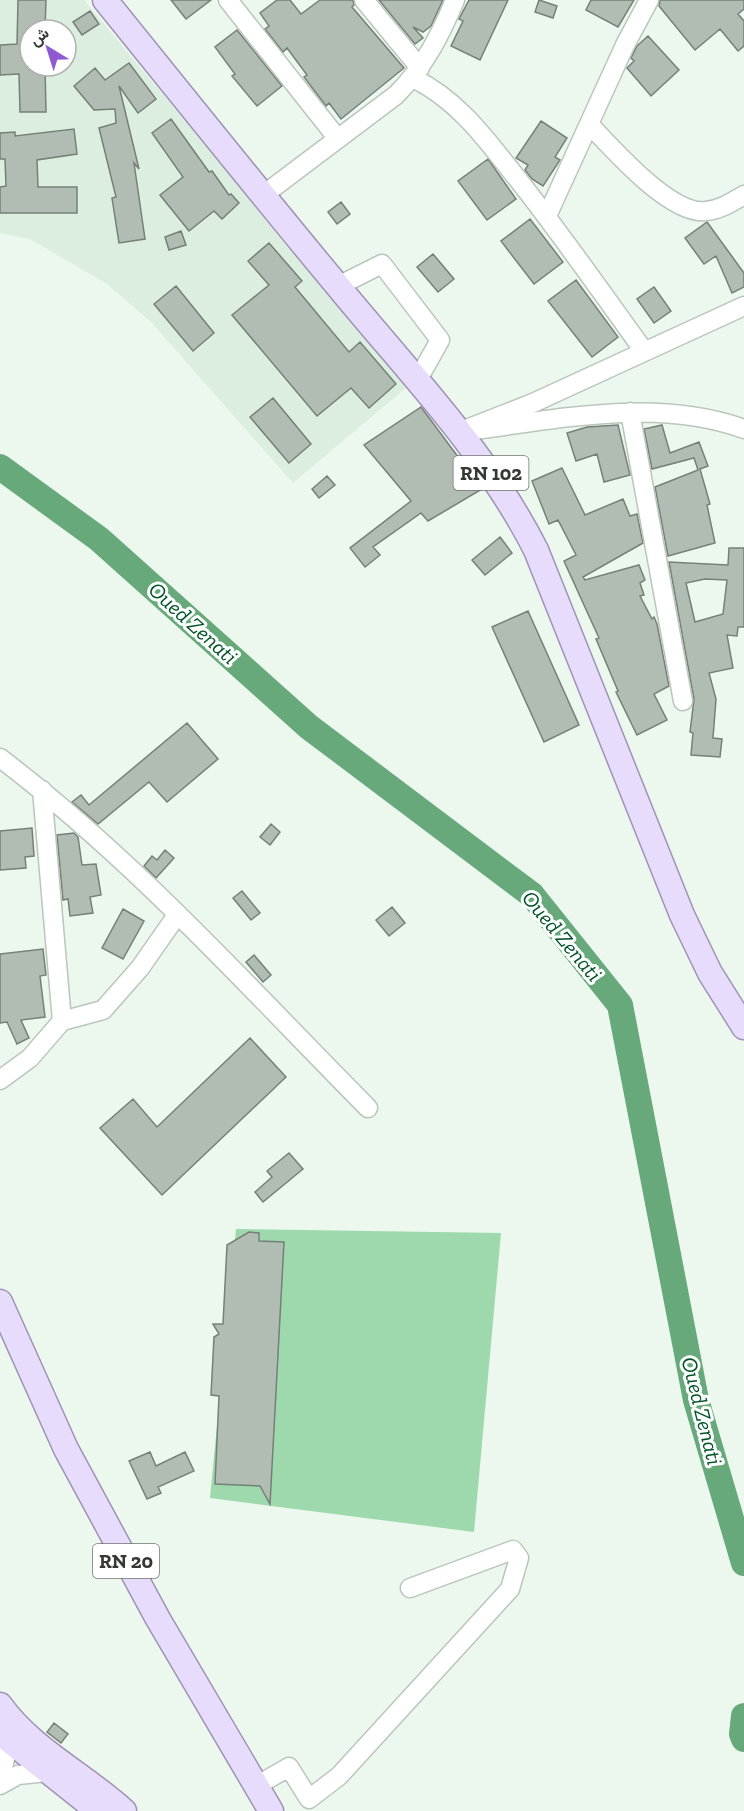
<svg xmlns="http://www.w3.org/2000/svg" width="744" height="1811" viewBox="0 0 744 1811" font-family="'Zilla Slab',Vazirmatn,serif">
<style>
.built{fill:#dbeedf;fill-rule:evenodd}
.green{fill:#9dd9ad}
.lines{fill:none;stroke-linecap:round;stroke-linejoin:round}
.river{stroke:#67a97b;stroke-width:26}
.building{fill:#b1bcb3;stroke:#758077;stroke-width:1.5;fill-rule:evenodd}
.minor-casing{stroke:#bac6bd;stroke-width:21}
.major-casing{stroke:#9e93b4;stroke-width:27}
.minor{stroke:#fff;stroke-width:18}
.major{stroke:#e7dcfb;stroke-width:24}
.labels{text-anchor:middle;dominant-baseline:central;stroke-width:6;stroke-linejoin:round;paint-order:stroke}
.shield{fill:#fff;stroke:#717472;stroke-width:1.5}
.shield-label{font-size:20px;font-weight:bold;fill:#343935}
.water-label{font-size:22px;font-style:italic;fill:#005327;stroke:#fff}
</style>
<rect width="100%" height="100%" fill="#ecf8ee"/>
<path class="built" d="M 0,0 L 84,0 L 407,387 L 293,483 L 151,322 L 107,284 L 30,239 L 0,233 ZM 30,30 L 66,30 L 66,66 L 30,66 Z"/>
<path class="green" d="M 236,1229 L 501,1233 L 474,1532 L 210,1498 Z"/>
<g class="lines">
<path class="river" d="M 0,467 L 99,539 L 309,727 L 532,895 L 620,1005 L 696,1400 L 744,1563
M 744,1716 L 742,1734 L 744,1739"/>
</g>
<path class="building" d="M 18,0 L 46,0 L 45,30 L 30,30 L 30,66 L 45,66 L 46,112 L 20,112 L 19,74 L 0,75 L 0,45 L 17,44 Z
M 171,0 L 211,0 L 186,19 Z
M 277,0 L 290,0 L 301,14 L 320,0 L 353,0 L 354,5 L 352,7 L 404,68 L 341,119 L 329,103 L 326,106 L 304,77 L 307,75 L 287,48 L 283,52 L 265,29 L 269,26 L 260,13 Z
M 379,0 L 443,0 L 431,26 L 423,32 L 413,27 L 423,38 L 415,44 Z
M 469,0 L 508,0 L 480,60 L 451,46 L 463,21 L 459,19 Z
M 539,0 L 557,6 L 553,18 L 535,12 Z
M 591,0 L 634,0 L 618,27 L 586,10 Z
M 660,0 L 744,0 L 744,9 L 738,14 L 744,21 L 744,46 L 738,51 L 720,29 L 695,50 L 659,6 Z
M 90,11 L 99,24 L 82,35 L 73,22 Z
M 237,30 L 282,86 L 257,106 L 232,76 L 235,74 L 215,47 Z
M 648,36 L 679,70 L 651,96 L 627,68 L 634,61 L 631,58 L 637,46 Z
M 129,63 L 156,99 L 138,113 L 119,86 L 139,169 L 134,163 L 145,239 L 119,243 L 112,198 L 116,197 L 99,128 L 116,123 L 115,109 L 94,110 L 74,86 L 95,68 L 105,80 Z
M 171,119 L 209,172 L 212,171 L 229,195 L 231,194 L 239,203 L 222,219 L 214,211 L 189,231 L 160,195 L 183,177 L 152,133 Z
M 541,121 L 567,138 L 555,157 L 560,160 L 543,186 L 532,179 L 525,170 L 528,165 L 516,158 Z
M 74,129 L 77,154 L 37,160 L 38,187 L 77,187 L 77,213 L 0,213 L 0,187 L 6,186 L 5,159 L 0,159 L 0,133 L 15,132 L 15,136 Z
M 488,159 L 516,199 L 487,220 L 458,181 Z
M 341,202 L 350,214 L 337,224 L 328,212 Z
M 530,219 L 563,262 L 534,284 L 501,241 Z
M 707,222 L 744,273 L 744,287 L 732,293 L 716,256 L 704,264 L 685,238 Z
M 181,231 L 186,245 L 169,250 L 165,237 Z
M 269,243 L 302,281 L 295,287 L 349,352 L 360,342 L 396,384 L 369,408 L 351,388 L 317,416 L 232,315 L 269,285 L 248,261 Z
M 433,254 L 454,279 L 438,292 L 417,267 Z
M 576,280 L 618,337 L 592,357 L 548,301 Z
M 176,286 L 214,333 L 193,351 L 154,304 Z
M 654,287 L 671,311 L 654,323 L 637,299 Z
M 273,398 L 311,444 L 289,463 L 250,417 Z
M 421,407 L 482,489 L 428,521 L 421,513 L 373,547 L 380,555 L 365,567 L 350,548 L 411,501 L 364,445 Z
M 618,425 L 630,475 L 604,482 L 597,454 L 576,461 L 567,433 L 587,427 Z
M 662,425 L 670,453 L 699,442 L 708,466 L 700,469 L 710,504 L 707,505 L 715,543 L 668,556 L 655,487 L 698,470 L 694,458 L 652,469 L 644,429 Z
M 562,468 L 585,515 L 623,499 L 630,516 L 637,514 L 643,543 L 583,577 L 585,580 L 639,565 L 645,580 L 640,583 L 644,595 L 640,596 L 652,619 L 654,617 L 657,624 L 669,686 L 654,694 L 667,720 L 637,735 L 616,692 L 618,691 L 596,639 L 599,638 L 564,561 L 576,555 L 558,520 L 549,524 L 532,481 Z
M 327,476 L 335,485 L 319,498 L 312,489 Z
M 500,537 L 512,553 L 485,575 L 472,560 Z
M 729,548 L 744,548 L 744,627 L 738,627 L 737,636 L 727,635 L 733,668 L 709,673 L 716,699 L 713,738 L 722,739 L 720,757 L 691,755 L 693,733 L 690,732 L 694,699 L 669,562 L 728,565 ZM 705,579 L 727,580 L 723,614 L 695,622 L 686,583 Z
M 528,611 L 579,725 L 544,742 L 492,627 Z
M 187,723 L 218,759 L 167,802 L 149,782 L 98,824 L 72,802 L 81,795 L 89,805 Z
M 271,824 L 280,832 L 270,845 L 260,837 Z
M 32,828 L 34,856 L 25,857 L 26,868 L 0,870 L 0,831 Z
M 74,833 L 78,837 L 82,865 L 96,864 L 101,895 L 90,897 L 93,913 L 70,916 L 68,899 L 63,900 L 57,835 Z
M 165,850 L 174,858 L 156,878 L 144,866 L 152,856 L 157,860 Z
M 242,891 L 260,913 L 251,920 L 233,898 Z
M 392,907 L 405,923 L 389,936 L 376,920 Z
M 123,909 L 144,921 L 123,959 L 102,948 Z
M 43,949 L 46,975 L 40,976 L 45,1017 L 21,1020 L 29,1038 L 17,1044 L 7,1022 L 0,1023 L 0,954 Z
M 254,955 L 271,975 L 263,982 L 246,962 Z
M 250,1038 L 286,1077 L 162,1195 L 100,1128 L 133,1099 L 157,1127 Z
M 289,1153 L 303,1169 L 263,1202 L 255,1192 L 272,1177 L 267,1171 Z
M 249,1232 L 259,1233 L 259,1241 L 284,1242 L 270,1504 L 260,1486 L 215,1484 L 219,1396 L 211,1395 L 214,1337 L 219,1334 L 213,1324 L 223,1324 L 227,1245 Z
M 150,1452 L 156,1466 L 185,1452 L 194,1471 L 158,1487 L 161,1493 L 147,1499 L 129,1461 Z
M 54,1723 L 68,1734 L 61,1743 L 47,1732 Z"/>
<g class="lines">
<defs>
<path id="minor" d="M 228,0 L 338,139
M 364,0 L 420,68
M 413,78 C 460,101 488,142 520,182 C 563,237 603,294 644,351
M 589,124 C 612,148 671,216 706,211 C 720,210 732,202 744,195
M 262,196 L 396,95 C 424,67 440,36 455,0
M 547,216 L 625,45 L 649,0
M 338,286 L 382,264 L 440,340 L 417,381
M 744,306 L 533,403 L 459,432 C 552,421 653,396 744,429
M 630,412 L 683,701
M 0,758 C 135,860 249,988 368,1108
M 62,1021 L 103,1010 L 140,968 L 177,915
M 0,1080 L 30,1058 L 62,1021 L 42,790
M 0,1737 L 5,1759 L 0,1781
M 0,1785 L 18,1775 L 47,1772
M 256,1786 L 289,1767 L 309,1799 L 339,1776 L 510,1589 L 519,1558 L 513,1550 L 410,1588"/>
<path id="major" d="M 105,0 C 185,99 264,198 346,296 C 413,377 488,455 536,550 L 682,915 L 710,973 L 744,1027
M 0,1302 L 66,1449 L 158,1619 L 271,1811
M 0,1705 C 31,1749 85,1775 124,1811
M 0,1733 L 98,1811"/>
</defs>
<use href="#minor" class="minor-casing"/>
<use href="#major" class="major-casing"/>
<use href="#minor" class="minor"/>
<use href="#major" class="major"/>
</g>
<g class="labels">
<g class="shield">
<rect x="453.5" y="456" width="75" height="34" rx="4.5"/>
<rect x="93" y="1544" width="66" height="34" rx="4.5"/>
</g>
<g class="shield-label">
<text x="491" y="473">RN 102</text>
<text x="126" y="1561">RN 20</text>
</g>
<g class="water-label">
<text transform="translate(193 623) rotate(42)">Oued Zenati</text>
<text transform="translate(562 936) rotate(50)">Oued Zenati</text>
<text transform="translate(702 1411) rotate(76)">Oued Zenati</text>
</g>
</g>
<g transform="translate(48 48) rotate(322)"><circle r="28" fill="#ffffff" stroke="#aeb0ae" stroke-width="1.5"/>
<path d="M0-4.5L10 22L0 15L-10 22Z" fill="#8e59d1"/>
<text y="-9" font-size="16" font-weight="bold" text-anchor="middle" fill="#343935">ش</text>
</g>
</svg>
